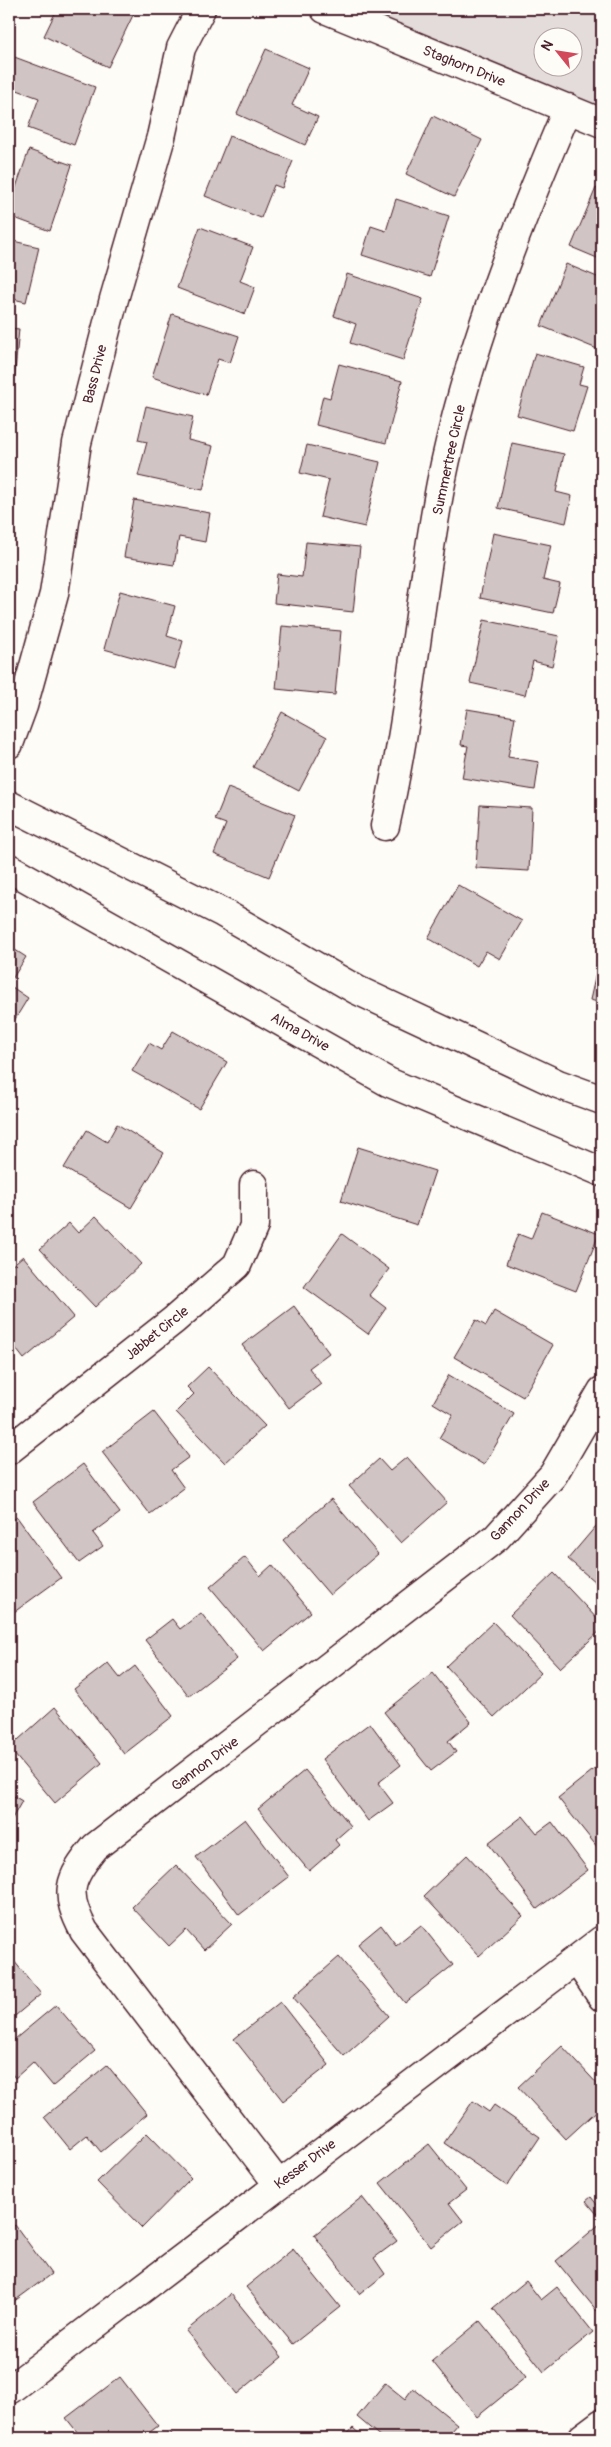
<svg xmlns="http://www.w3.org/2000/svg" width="611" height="2447" viewBox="0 0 611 2447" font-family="Pangolin,sans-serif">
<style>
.green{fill:#e3dcda;stroke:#967e82;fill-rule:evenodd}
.building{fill:#d0c5c4;stroke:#4a1f2b}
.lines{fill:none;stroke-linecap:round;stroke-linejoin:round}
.minor-casing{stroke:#4a1f2b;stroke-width:31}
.major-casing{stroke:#4a1f2b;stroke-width:31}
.minor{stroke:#fdfcf7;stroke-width:28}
.major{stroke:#fdfcf7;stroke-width:28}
.labels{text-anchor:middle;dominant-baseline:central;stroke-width:5;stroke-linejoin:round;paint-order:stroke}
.street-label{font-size:14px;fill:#4a1f2b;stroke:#fdfcf7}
</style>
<rect width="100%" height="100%" fill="#fdfcf7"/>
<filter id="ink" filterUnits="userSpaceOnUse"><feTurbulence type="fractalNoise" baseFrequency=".02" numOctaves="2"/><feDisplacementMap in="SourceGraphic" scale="10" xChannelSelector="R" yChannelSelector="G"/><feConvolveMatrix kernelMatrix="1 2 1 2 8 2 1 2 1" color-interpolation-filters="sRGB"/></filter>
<g filter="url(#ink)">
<path class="green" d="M 351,9 L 602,9 L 602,111 ZM 544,38 L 574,38 L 574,68 L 544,68 Z"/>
<path class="building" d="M 57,9 L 136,9 L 108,67 L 44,36 Z
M 266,49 L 309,68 L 292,105 L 318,117 L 305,145 L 237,114 Z
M 9,55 L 95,87 L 74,145 L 28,128 L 39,98 L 9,87 Z
M 433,116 L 482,140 L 454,197 L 406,174 Z
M 229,136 L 293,161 L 282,188 L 274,185 L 261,218 L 205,196 Z
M 29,150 L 72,165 L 50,231 L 9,216 L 9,188 L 15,190 Z
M 596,188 L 602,191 L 602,260 L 571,247 Z
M 396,199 L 449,216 L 430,277 L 362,255 L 371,226 L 386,231 Z
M 200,227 L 253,247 L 240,281 L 255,287 L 245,314 L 177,288 Z
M 9,240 L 39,247 L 26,302 L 9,298 Z
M 566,264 L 602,279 L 602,351 L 541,326 Z
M 347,274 L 423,299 L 403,360 L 350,343 L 356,324 L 334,316 Z
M 172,314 L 239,336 L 230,363 L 218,359 L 206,395 L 152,377 Z
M 9,328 L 19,329 L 13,392 L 9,392 Z
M 535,353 L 584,367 L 579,384 L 587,386 L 573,431 L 517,415 Z
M 339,364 L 402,381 L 386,443 L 316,425 L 323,396 L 330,398 Z
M 146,406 L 193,417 L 188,440 L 213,446 L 203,490 L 138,476 L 147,442 L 138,440 Z
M 512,443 L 564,454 L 556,492 L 572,496 L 566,523 L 498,508 Z
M 307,445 L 380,462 L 365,527 L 320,517 L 329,480 L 300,473 Z
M 134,500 L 210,513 L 205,542 L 179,537 L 174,565 L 124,557 Z
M 493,533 L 551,545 L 543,580 L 560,584 L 553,613 L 480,598 Z
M 306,542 L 360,547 L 353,612 L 274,603 L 277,574 L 302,577 Z
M 120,591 L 175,606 L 167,636 L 183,641 L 175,669 L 104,649 Z
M 484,620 L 559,636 L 552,666 L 533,661 L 525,695 L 470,683 Z
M 282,626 L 341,631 L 335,695 L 276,689 Z
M 467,709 L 515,717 L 508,757 L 539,762 L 535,790 L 462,778 L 468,746 L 461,745 Z
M 282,712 L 327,737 L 299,791 L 253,767 Z
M 228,788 L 295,815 L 269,877 L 214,854 L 226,824 L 215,820 Z
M 480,805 L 532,808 L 529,871 L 476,868 Z
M 458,885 L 522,921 L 500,959 L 486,951 L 477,966 L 428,938 Z
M 9,946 L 26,957 L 9,984 Z
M 597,969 L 602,971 L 602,1003 L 590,1000 Z
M 9,985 L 28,998 L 12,1024 L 9,1022 Z
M 173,1031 L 227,1062 L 199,1109 L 132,1071 L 149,1043 L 161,1050 Z
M 117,1124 L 164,1153 L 131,1208 L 64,1168 L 87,1130 L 107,1142 Z
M 358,1147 L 435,1171 L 417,1225 L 341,1201 Z
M 542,1212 L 599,1234 L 576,1291 L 506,1264 L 518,1234 L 531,1239 Z
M 96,1216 L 141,1264 L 95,1307 L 40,1249 L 69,1223 L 78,1233 Z
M 342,1234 L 389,1269 L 369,1295 L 386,1308 L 368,1334 L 304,1287 Z
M 23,1256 L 74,1317 L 24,1359 L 9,1340 L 9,1268 Z
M 294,1306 L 329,1353 L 309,1368 L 321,1384 L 289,1408 L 242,1345 Z
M 494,1311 L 553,1345 L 523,1397 L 454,1357 L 476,1320 L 486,1326 Z
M 208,1367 L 265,1426 L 225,1463 L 176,1412 L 194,1394 L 187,1387 Z
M 449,1375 L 514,1414 L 484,1465 L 439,1438 L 453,1415 L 433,1403 Z
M 154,1412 L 189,1457 L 171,1470 L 184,1488 L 150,1514 L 102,1452 Z
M 407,1457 L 447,1502 L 401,1543 L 349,1486 L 379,1459 L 390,1471 Z
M 83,1464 L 120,1513 L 93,1533 L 103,1546 L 79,1563 L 33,1502 Z
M 331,1499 L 378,1554 L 330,1595 L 283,1540 Z
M 17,1517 L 61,1578 L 10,1615 L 9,1523 Z
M 602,1519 L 602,1588 L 568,1559 Z
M 245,1557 L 260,1576 L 272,1565 L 311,1612 L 264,1651 L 210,1587 Z
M 554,1573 L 602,1624 L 602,1629 L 560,1668 L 510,1615 Z
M 201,1613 L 237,1659 L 189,1696 L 145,1640 L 172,1619 L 180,1629 Z
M 493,1622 L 541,1673 L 494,1717 L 446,1666 Z
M 108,1663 L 120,1678 L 135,1666 L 173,1716 L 124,1754 L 74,1689 Z
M 433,1673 L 471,1722 L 448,1741 L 456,1752 L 431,1771 L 384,1712 Z
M 55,1707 L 102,1763 L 55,1803 L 9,1748 Z
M 370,1723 L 401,1765 L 378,1783 L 393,1803 L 368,1821 L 322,1759 Z
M 602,1763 L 602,1853 L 558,1798 Z
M 305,1770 L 351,1826 L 335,1840 L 339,1845 L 309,1871 L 258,1809 Z
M 9,1793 L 22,1801 L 9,1824 Z
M 523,1816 L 537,1833 L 552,1822 L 588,1870 L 537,1909 L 488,1843 Z
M 245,1819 L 289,1877 L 239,1915 L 196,1857 Z
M 467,1855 L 523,1916 L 479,1956 L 424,1896 Z
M 176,1865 L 232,1924 L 204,1950 L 186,1930 L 169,1946 L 132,1907 Z
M 381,1925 L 396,1945 L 421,1925 L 453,1965 L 405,2003 L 358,1944 Z
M 9,1955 L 41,1994 L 9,2021 Z
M 339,1957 L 389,2016 L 344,2056 L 293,1997 Z
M 280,2002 L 329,2065 L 283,2101 L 234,2039 Z
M 56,2005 L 95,2051 L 53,2086 L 33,2062 L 15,2078 L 9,2070 L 9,2044 Z
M 562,2046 L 602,2089 L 602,2106 L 566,2139 L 518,2087 Z
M 107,2065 L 147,2114 L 101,2152 L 87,2135 L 70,2149 L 44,2117 Z
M 473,2101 L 489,2112 L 494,2105 L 540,2137 L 507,2186 L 444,2143 Z
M 147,2133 L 191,2178 L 142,2228 L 97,2182 Z
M 429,2144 L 466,2190 L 449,2203 L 463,2221 L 431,2247 L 380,2183 Z
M 362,2197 L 397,2241 L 374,2258 L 385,2274 L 360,2294 L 314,2235 Z
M 591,2197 L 602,2211 L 602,2220 L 586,2201 Z
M 602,2222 L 602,2317 L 556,2261 Z
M 15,2225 L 51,2274 L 9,2305 L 9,2230 Z
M 293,2249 L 340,2307 L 293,2344 L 246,2287 Z
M 526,2281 L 541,2300 L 557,2287 L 593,2332 L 544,2372 L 493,2308 Z
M 231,2294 L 282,2357 L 237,2394 L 186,2331 Z
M 480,2321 L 526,2377 L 477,2417 L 432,2361 Z
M 120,2377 L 158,2426 L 142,2438 L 82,2438 L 66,2418 Z
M 385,2383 L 405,2399 L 413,2388 L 457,2424 L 445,2438 L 382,2438 L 357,2417 Z
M 353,2428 L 364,2438 L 344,2438 Z
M 170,2432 L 175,2438 L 163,2438 Z"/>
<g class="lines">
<defs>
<path id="minor" d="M 325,9 L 602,123
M 9,744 L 23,706 L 54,594 L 77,443 L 114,299 L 161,137 L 181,48 L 201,9
M 385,826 C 411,713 419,597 441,483 C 467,353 516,230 568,108
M 9,1450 L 174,1320 L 237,1265 L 254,1226 L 254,1185
M 577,1960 L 602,1997
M 278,2184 L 84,1931 C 64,1893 68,1880 95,1847 L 497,1537 L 553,1475 L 602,1391
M 9,2390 L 602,1940
M 582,2438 L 602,2423"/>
<path id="major" d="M 9,805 L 223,913 L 357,990 L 558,1084 L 602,1100
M 9,868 L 388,1082 L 602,1172"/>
</defs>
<use href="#minor" class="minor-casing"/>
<use href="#major" class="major-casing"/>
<use href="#minor" class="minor"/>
<use href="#major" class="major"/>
</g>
</g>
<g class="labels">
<g class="street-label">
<text transform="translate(464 66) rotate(22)">Staghorn Drive</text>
<text transform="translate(95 374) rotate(-76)">Bass Drive</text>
<text transform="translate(449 460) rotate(-78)">Summertree Circle</text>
<text transform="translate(300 1032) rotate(29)">Alma Drive</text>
<text transform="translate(157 1333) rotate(-39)">Jabbet Circle</text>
<text transform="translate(520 1510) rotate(-47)">Gannon Drive</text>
<text transform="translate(205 1764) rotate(-37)">Gannon Drive</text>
<text transform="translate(305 2164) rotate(-37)">Kesser Drive</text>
</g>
</g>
<rect width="611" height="2447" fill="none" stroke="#fdfcf7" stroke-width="30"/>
<rect x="15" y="15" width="581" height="2417" fill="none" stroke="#4a1f2b" stroke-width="2" filter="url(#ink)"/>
<g transform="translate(558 52) rotate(300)"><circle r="24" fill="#fdfcf7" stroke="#b5a4a5"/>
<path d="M0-4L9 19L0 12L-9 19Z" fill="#d1495b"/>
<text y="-8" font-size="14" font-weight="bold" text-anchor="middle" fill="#4a1f2b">N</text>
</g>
</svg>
